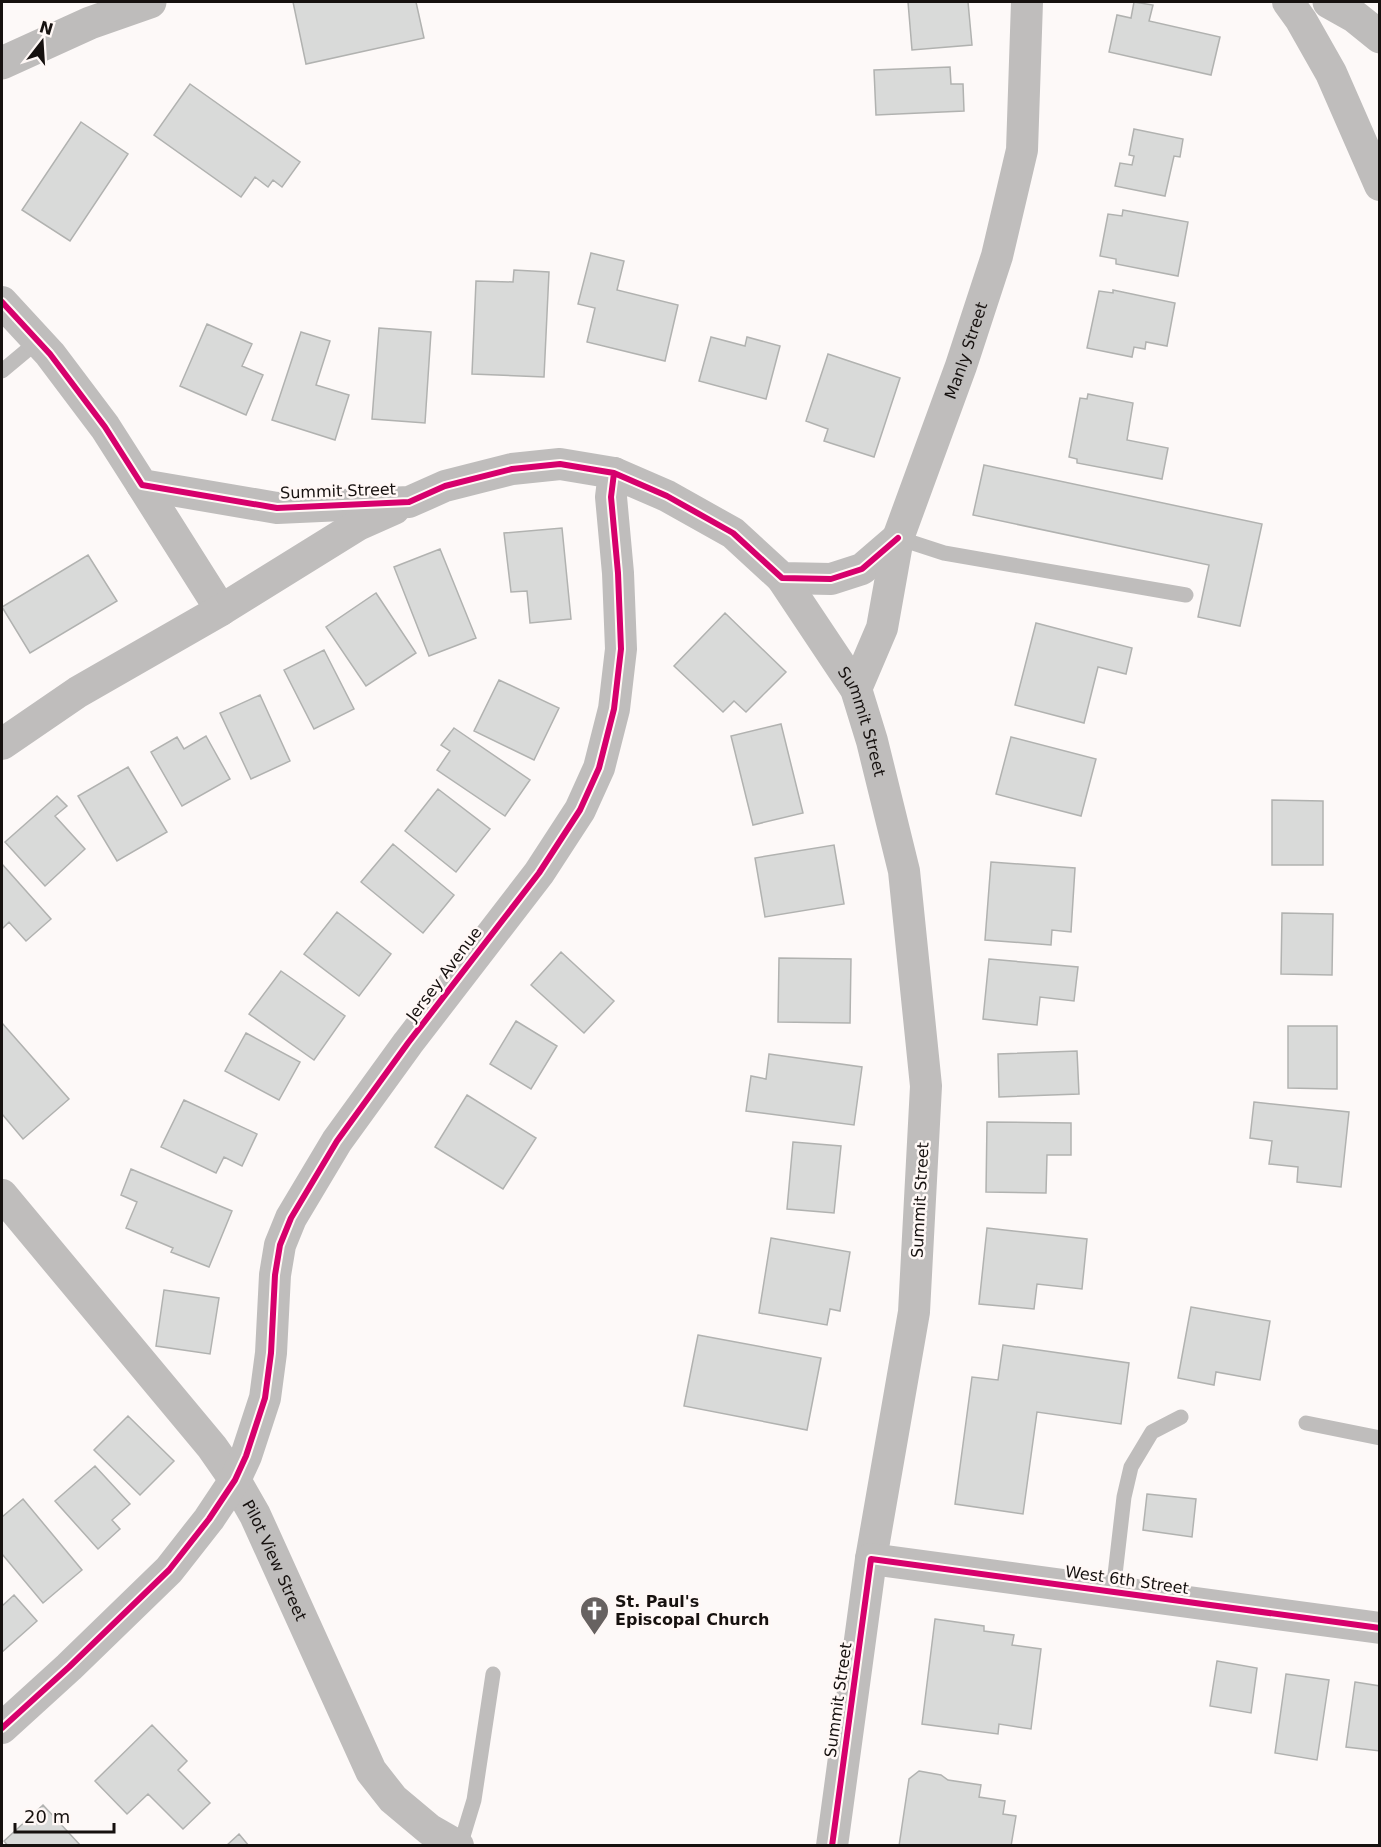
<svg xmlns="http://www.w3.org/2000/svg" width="1381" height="1847" viewBox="0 0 1381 1847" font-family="'DejaVu Sans',sans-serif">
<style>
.building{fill:#d9dad9;stroke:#b1b2b0;stroke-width:1.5}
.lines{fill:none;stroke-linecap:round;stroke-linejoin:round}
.lane{stroke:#bfbdbc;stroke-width:15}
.street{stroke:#bfbdbc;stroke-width:32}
.secondary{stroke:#bebcbb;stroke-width:33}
.cycleway-casing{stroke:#fff8f6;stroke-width:10}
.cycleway{stroke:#d6006c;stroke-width:6}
.labels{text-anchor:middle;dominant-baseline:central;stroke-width:5;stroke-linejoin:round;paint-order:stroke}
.street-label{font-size:16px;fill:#16110f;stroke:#fff8f6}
.poi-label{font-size:16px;font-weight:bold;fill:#16110f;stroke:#fff8f6;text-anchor:start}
</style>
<rect width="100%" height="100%" fill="#fdf9f8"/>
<path class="building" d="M 293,2 L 416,2 L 424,38 L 306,64 Z
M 908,2 L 968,2 L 972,45 L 912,50 Z
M 1134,2 L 1153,5 L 1149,21 L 1220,37 L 1211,75 L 1109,52 L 1117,15 L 1131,18 Z
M 950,67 L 951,84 L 963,84 L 964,111 L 876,115 L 874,70 Z
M 190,84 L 300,162 L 282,187 L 273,180 L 268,187 L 255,177 L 241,197 L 154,135 Z
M 81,122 L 128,154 L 70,241 L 22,210 Z
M 1134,129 L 1183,139 L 1180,157 L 1174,156 L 1165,196 L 1115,186 L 1120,163 L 1132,165 L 1134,156 L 1129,155 Z
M 1123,210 L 1188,222 L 1178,276 L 1116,264 L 1116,259 L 1100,256 L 1108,214 L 1122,216 Z
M 591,253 L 624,261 L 617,290 L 678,305 L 665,361 L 587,342 L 595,308 L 578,304 Z
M 514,270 L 549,272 L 544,377 L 472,374 L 476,281 L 513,282 Z
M 1113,290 L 1175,303 L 1167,346 L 1146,342 L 1145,349 L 1134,347 L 1132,357 L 1087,348 L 1099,291 L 1113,293 Z
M 207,324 L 252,344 L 242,366 L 263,375 L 246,415 L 180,386 Z
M 379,328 L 431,332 L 425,423 L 372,419 Z
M 301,332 L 330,341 L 316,385 L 349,395 L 335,440 L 272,420 Z
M 711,337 L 745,346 L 747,337 L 780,346 L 766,399 L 699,381 Z
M 828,354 L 900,378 L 874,457 L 824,441 L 828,429 L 806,421 Z
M 1088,394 L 1133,403 L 1127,440 L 1168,448 L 1162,479 L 1077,463 L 1077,459 L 1069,457 L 1080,398 L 1087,399 Z
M 984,465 L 1262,524 L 1240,626 L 1198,617 L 1209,565 L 973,515 Z
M 562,528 L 571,619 L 530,623 L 527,591 L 511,592 L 504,533 Z
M 440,549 L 476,638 L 429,656 L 394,567 Z
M 88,555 L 117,601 L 30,653 L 2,607 Z
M 376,593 L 416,653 L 366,686 L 326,627 Z
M 725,613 L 786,672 L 746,712 L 734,701 L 723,712 L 674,666 Z
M 1036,623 L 1132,648 L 1126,674 L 1098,667 L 1084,723 L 1015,705 Z
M 324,650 L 354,709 L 314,729 L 284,670 Z
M 499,680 L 559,708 L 534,760 L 474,731 Z
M 260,695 L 290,761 L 251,779 L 220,713 Z
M 781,724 L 803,813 L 753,825 L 731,736 Z
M 454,728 L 530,780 L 505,816 L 437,770 L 450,751 L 441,745 Z
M 206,736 L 230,779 L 182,806 L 151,752 L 177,737 L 184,749 Z
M 1011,737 L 1096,759 L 1081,816 L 996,794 Z
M 128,767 L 167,832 L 117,861 L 78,796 Z
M 438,789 L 490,829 L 456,872 L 405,831 Z
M 57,796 L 67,806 L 55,816 L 85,849 L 45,886 L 5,842 Z
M 1272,800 L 1323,801 L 1323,865 L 1272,865 Z
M 393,844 L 454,895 L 423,933 L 361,882 Z
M 834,845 L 844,904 L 765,917 L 755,858 Z
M 991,862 L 1075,868 L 1071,932 L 1052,930 L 1051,945 L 985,940 Z
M 2,864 L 51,919 L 26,941 L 9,922 L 2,929 Z
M 337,912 L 391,954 L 359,996 L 304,954 Z
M 1282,913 L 1333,914 L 1332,975 L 1281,974 Z
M 561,952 L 614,1001 L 584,1033 L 531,985 Z
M 779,958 L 851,959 L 850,1023 L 778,1022 Z
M 989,959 L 1078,967 L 1074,1001 L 1040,997 L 1037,1025 L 983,1019 Z
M 281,971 L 345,1016 L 314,1060 L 249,1014 Z
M 516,1021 L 557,1046 L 531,1089 L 490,1064 Z
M 2,1023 L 69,1099 L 23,1139 L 2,1114 Z
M 1288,1026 L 1337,1026 L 1337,1089 L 1288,1088 Z
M 246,1033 L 300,1062 L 279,1100 L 225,1071 Z
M 1077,1051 L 1079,1094 L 999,1097 L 998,1054 Z
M 769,1054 L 862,1067 L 854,1125 L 746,1111 L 751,1076 L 766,1079 Z
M 467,1095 L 536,1138 L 503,1189 L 435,1147 Z
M 184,1100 L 257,1134 L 242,1166 L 224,1157 L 216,1173 L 161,1147 Z
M 1254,1102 L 1349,1112 L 1341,1187 L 1297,1182 L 1298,1167 L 1269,1164 L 1272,1141 L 1250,1138 Z
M 987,1122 L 1071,1123 L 1071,1155 L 1047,1155 L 1046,1193 L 986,1192 Z
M 793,1142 L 841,1146 L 834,1213 L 787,1209 Z
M 131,1169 L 232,1211 L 209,1267 L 171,1252 L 173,1248 L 126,1228 L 137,1202 L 121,1195 Z
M 987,1228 L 1087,1239 L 1082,1289 L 1037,1284 L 1034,1309 L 979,1304 Z
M 771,1238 L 850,1252 L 840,1311 L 830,1309 L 827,1325 L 759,1313 Z
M 164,1290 L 219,1298 L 210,1354 L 156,1346 Z
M 1191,1307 L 1270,1321 L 1260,1380 L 1216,1372 L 1214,1385 L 1178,1378 Z
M 698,1335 L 821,1358 L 807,1430 L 684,1406 Z
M 1003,1345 L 1129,1363 L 1121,1424 L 1037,1412 L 1023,1514 L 955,1504 L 972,1377 L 998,1380 Z
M 128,1416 L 174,1461 L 140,1495 L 94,1450 Z
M 95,1466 L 130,1504 L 112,1520 L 120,1529 L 98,1549 L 55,1501 Z
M 1147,1494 L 1196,1499 L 1192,1537 L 1143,1530 Z
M 23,1499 L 82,1570 L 43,1603 L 2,1554 L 2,1517 Z
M 14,1595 L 37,1621 L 2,1652 L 2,1606 Z
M 935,1619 L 984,1626 L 984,1631 L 1014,1635 L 1012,1645 L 1041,1649 L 1031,1729 L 999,1724 L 998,1734 L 922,1724 Z
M 1217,1661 L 1257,1668 L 1251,1713 L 1210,1706 Z
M 1286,1674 L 1329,1680 L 1317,1760 L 1275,1753 Z
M 1355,1682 L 1380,1686 L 1380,1751 L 1346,1747 Z
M 152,1725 L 187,1761 L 178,1770 L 210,1803 L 183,1829 L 148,1794 L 127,1814 L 95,1781 Z
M 919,1771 L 941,1775 L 948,1780 L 981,1785 L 979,1797 L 1005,1801 L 1003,1814 L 1016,1816 L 1011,1846 L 899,1846 L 909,1779 Z
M 43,1805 L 81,1846 L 8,1846 L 4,1841 Z
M 239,1834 L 249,1846 L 226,1846 Z"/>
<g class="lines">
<path class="lane" d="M 2,371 L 38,341
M 898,538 L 944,553 L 1186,595
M 1306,1423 L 1380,1438
M 1113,1592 L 1124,1497 L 1131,1467 L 1152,1432 L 1181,1417
M 460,1846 L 474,1800 L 493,1674"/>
<g class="street">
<path d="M 1288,2 L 1301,20 L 1331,73 L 1380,185"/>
<path d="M 2,302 L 50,354 L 105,427 L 142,485 L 277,508 L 409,502 L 445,486 L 512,469 L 560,464 L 614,473 L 667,496 L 733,533 L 782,578 L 831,579 L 862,569 L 898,538"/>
<path d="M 142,485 L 221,610"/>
<path id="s1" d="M 782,578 L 856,689 L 872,741 L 904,871 L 926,1086 L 914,1312 L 871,1559 L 832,1846"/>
<path id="s2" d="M 856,689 L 882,628 L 898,538 L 961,366 L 997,256 L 1022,150 L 1027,2"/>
<path d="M 2,744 L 78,692 L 221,610 L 358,525 L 394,509"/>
<path id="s3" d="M 2,1195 L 212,1447 L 235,1480 L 255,1515 L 371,1771 L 393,1799 L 430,1830 L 458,1846"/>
<path d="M 871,1559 L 1380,1628"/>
<path d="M 2,1728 L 69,1667 L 169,1570 L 209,1519 L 235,1480 L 246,1456 L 265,1398 L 271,1353 L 275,1275 L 280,1245 L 291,1218 L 337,1141 L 408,1043 L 539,873 L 580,810 L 599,768 L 614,709 L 621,649 L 618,573 L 611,497 L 614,473"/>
</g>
<path class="secondary" d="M 1329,2 L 1354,16 L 1380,37
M 2,63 L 90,23 L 150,2"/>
<defs>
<path id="cycleway" d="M 2,302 L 50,354 L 105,427 L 142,485 L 277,508 L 409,502 L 445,486 L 512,469 L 560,464 L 614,473 L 667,496 L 733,533 L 782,578 L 831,579 L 862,569 L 898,538
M 2,1728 L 69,1667 L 169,1570 L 209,1519 L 235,1480 L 246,1456 L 265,1398 L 271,1353 L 275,1275 L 280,1245 L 291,1218 L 337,1141 L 408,1043 L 539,873 L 580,810 L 599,768 L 614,709 L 621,649 L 618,573 L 611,497 L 614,473
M 832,1846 L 871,1559 L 1380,1628"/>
</defs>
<use href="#cycleway" class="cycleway-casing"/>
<use href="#cycleway" class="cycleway"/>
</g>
<defs>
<symbol id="church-pin" viewBox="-11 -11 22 30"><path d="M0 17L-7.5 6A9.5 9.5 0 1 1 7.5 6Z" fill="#676261" stroke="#fff8f6"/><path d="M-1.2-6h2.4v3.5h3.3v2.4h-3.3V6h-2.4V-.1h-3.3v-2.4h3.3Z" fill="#fff"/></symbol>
</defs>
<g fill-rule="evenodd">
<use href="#church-pin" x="578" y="1594" width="33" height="45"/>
</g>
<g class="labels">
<g class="street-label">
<text stroke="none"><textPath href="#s2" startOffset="357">Manly Street</textPath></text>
<text transform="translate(338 491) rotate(-2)">Summit Street</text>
<text stroke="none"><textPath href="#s1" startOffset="166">Summit Street</textPath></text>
<text transform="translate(444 974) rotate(-53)">Jersey Avenue</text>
<text transform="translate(920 1200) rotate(-87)">Summit Street</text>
<text stroke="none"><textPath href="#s3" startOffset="458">Pilot View Street</textPath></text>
<text transform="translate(1127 1580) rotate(8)">West 6th Street</text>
<text transform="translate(838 1700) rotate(-82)">Summit Street</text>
</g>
<g class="poi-label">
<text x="615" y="1601">St. Paul's<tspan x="615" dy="18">Episcopal Church</tspan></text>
</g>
</g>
<rect width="1381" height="1847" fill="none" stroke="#16110f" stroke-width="6"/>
<g transform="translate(42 42) rotate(17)" stroke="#fff8f6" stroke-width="4.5" paint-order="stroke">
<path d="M0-4.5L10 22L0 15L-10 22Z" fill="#16110f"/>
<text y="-9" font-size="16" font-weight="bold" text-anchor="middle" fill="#16110f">N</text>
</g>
<path d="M15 1823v9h99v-9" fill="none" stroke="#16110f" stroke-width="3"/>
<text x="24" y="1823" font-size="18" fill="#16110f" stroke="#fff8f6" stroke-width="4.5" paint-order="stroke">20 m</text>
</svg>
